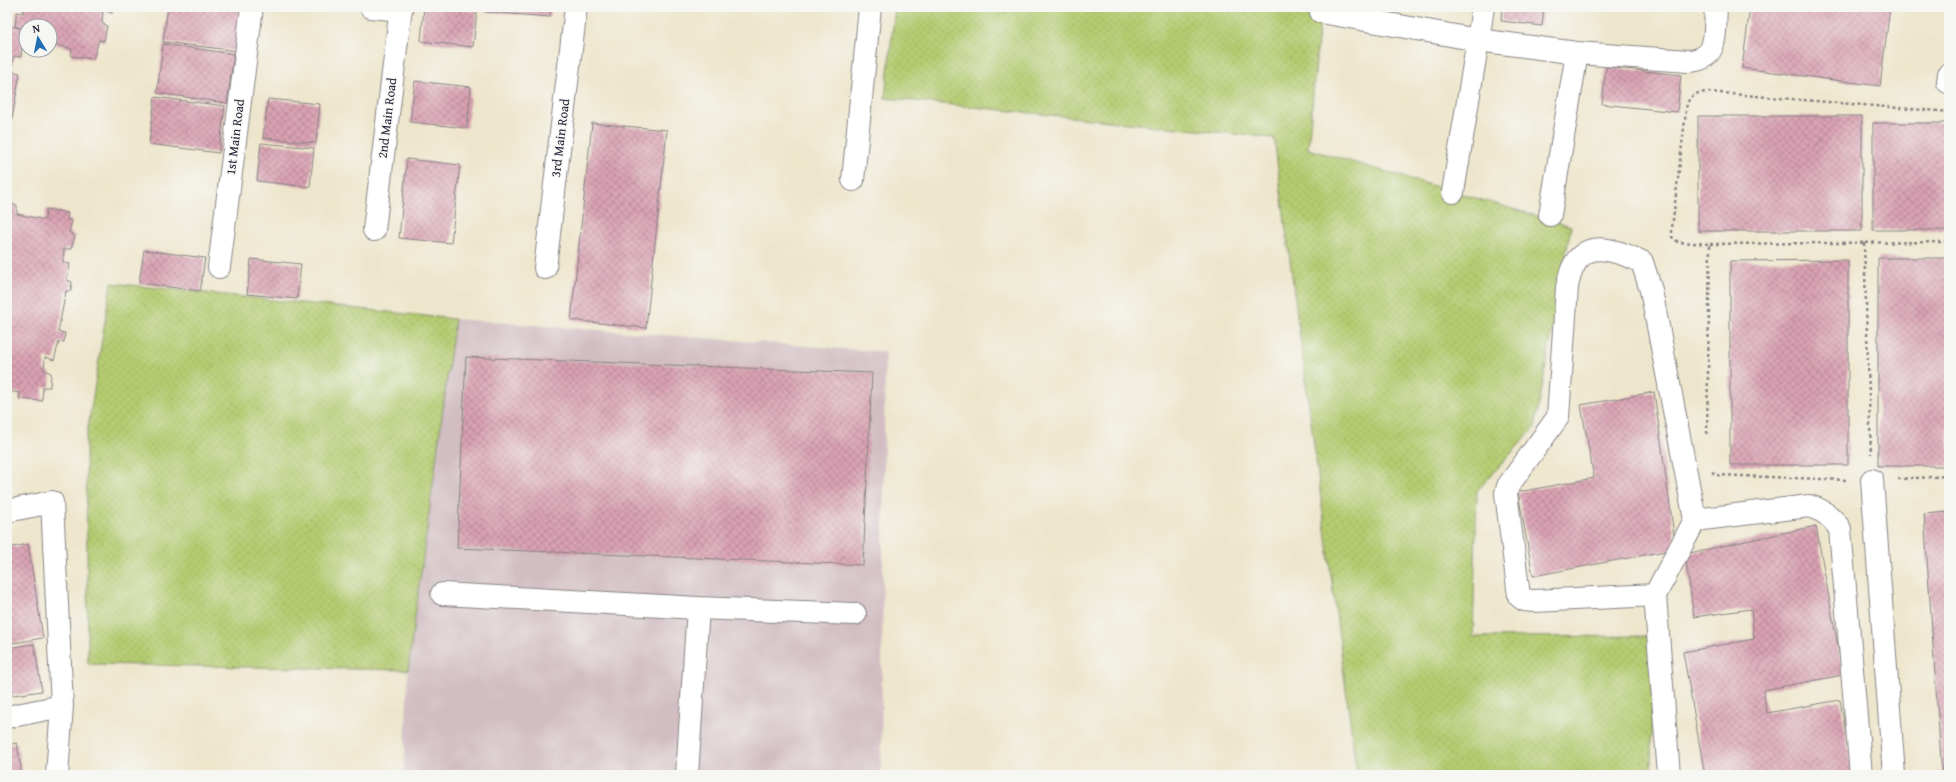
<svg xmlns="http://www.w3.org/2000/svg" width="1956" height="782" viewBox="0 0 1956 782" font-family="'Gentium Book Plus',serif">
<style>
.industrial{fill:#d2bec2}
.green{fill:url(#green-dots);stroke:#6b7656}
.building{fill:url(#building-cross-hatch)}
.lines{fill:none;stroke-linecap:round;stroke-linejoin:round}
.minor-casing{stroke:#888484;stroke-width:24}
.path{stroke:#888484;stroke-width:2.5;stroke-dasharray:3 3;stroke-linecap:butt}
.minor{stroke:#fff;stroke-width:22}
.labels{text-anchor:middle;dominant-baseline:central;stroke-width:3;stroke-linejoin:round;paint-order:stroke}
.street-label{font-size:13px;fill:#22223b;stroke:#f6f6f2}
</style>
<defs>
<pattern id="green-dots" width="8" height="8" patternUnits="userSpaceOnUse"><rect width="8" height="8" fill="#b4cb70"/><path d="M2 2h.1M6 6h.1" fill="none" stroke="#9aae62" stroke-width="1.8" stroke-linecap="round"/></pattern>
<pattern id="building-cross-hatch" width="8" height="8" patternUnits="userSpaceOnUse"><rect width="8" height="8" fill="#daa2b3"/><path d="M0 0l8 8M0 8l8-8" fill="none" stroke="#b08493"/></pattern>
</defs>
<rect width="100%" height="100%" fill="#f6f6f2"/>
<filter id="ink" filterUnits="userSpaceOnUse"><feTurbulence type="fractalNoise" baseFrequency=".025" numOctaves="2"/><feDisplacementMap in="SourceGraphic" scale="8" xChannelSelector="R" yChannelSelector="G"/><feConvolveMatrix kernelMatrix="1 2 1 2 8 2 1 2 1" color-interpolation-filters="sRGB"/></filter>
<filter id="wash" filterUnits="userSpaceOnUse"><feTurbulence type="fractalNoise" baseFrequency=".012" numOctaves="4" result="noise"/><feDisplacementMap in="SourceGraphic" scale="16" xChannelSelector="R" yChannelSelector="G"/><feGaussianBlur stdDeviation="0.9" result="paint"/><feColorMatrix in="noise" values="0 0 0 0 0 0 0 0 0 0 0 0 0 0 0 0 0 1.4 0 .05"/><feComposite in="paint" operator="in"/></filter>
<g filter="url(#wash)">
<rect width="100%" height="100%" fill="#eee6cc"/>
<path class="industrial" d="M 455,319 L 885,352 L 881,775 L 404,775 L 408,670 Z"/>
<path class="green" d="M 895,7 L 1321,7 L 1308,149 L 1571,226 L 1535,427 L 1477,491 L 1473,637 L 1652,636 L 1651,775 L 1357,775 L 1274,138 L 885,98 Z
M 111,283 L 455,319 L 408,670 L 88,664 L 86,440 Z"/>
<g id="blocks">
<path class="building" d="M 24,7 L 114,7 L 112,13 L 103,10 L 102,23 L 107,26 L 104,41 L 99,40 L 93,59 L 71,56 L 72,49 L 50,43 L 50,26 L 26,26 L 26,46 L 22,45 L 21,57 L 14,56 L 11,71 L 20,73 L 7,148 L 7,26 L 20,28 L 15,26 L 17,12 L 23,13 Z
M 168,7 L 244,7 L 238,51 L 163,42 Z
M 424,7 L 477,11 L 473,47 L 421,41 Z
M 485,7 L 551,7 L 550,17 L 485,12 Z
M 637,7 L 675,7 L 675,12 Z
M 1502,7 L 1544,7 L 1542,26 L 1501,21 Z
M 1750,7 L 1890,7 L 1880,86 L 1742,68 Z
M 163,44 L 234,54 L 227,103 L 157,93 Z
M 1606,67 L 1681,75 L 1677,112 L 1602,104 Z
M 415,81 L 471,87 L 467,128 L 410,122 Z
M 155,97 L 225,106 L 219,153 L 149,144 Z
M 268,99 L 320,104 L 316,143 L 263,138 Z
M 1698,116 L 1862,116 L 1862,231 L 1698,231 Z
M 592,123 L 667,130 L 646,328 L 571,320 Z
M 1873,123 L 1949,123 L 1949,230 L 1873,230 Z
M 261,143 L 314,148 L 310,187 L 257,181 Z
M 407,159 L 460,165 L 451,243 L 399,238 Z
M 7,204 L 17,205 L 17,214 L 45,220 L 46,209 L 68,213 L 67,220 L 72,221 L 69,232 L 75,236 L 71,249 L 64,249 L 63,262 L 70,264 L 67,280 L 72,282 L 71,291 L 66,291 L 58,332 L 65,333 L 64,342 L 59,342 L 54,360 L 45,357 L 44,370 L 51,373 L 50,387 L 43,387 L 42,401 L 19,399 L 20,393 L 7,391 Z
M 144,250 L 205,258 L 200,291 L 139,283 Z
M 1878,258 L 1949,258 L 1949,466 L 1878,466 Z
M 251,259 L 301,264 L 297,299 L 247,294 Z
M 1848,260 L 1848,465 L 1730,465 L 1730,261 Z
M 466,357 L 872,373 L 863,565 L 457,548 Z
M 1654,392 L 1676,549 L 1533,576 L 1518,492 L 1594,478 L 1581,405 Z
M 1949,512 L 1949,775 L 1942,775 L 1924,514 Z
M 1816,526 L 1843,675 L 1763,690 L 1767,713 L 1840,700 L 1853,775 L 1705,775 L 1683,652 L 1754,639 L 1751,609 L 1694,617 L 1685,554 Z
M 28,544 L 43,638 L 7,644 L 7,548 Z
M 34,644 L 42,691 L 7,696 L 7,648 Z
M 17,743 L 22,775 L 7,775 L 7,745 Z"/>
</g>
</g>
<g filter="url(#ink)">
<use href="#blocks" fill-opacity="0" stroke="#888484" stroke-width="1"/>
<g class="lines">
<defs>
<path id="minor" d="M 371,7 L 401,10
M 1483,7 L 1478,40 L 1577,53 L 1688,61 C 1720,60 1714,32 1716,7
M 1321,12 L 1478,40 L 1453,192
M 1948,82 L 1949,74
M 853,180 L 870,7
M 1550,215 L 1577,53
M 374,230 L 401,7
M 219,267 L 252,7
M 545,268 L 576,7
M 1872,480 L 1894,775
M 7,511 L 52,502 L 62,706 L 57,775
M 442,594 L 698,608 L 855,614
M 1655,595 L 1695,520
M 7,717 L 62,706
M 687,775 L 698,608
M 1669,775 L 1655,595 L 1534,601 L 1524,600 L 1519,596 L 1506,493 L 1508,486 L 1558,417 L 1567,287 C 1576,238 1605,245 1642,262 L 1651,290 L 1695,520 L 1809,506 C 1823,509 1832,517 1840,529 L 1861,775"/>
</defs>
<use href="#minor" class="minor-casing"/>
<path class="path" d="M 1864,243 L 1871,454
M 1710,244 L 1949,242
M 1707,434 L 1710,244 L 1678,242 L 1672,237 L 1672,228 L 1687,103 C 1693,93 1697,93 1707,92 L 1949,112
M 1712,472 L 1716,475 L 1847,480
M 1898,479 L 1949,476"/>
<use href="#minor" class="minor"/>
</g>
</g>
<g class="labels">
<g class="street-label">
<text transform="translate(387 118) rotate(-83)">2nd Main Road</text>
<text transform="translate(235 137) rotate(-83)">1st Main Road</text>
<text transform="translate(560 138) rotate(-83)">3rd Main Road</text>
</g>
</g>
<rect width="1956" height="782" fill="none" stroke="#f6f6f2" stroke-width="24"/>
<g transform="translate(38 38) rotate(350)"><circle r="19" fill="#f6f6f2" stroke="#a1a1a9"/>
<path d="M0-3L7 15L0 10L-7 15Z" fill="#1f6fb2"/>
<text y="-6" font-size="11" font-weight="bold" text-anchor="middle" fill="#22223b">N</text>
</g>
</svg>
